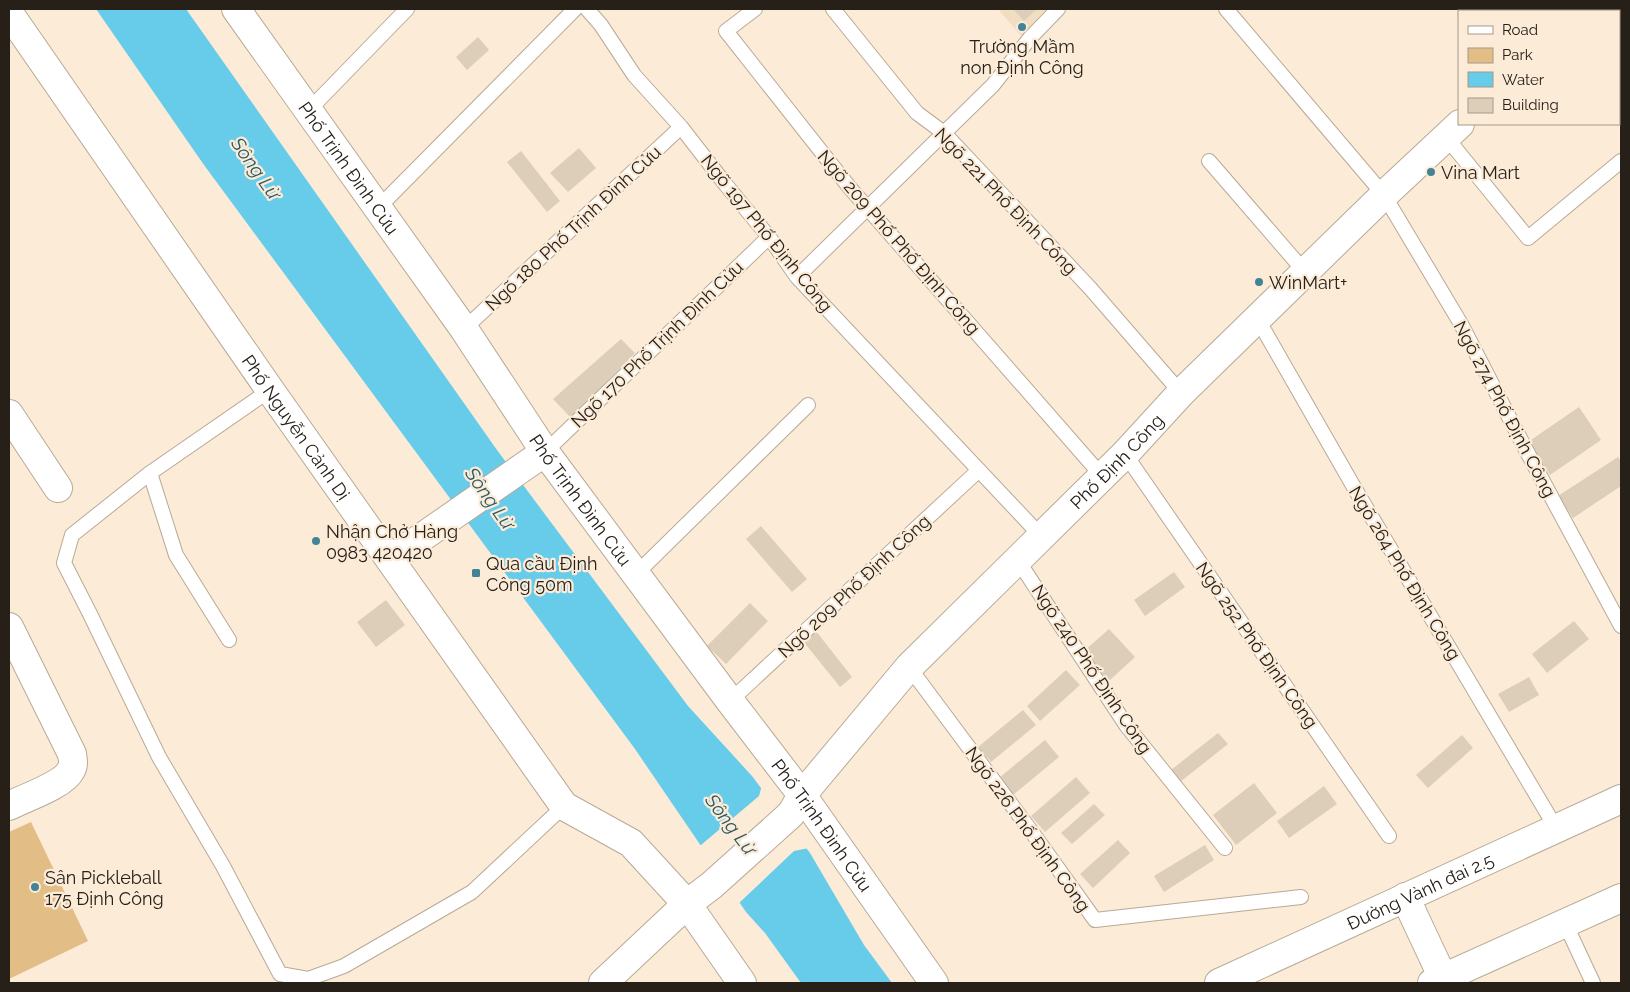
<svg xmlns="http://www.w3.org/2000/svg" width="1630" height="992" viewBox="0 0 1630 992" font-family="Raleway,sans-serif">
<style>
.built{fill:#f1ddc2}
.green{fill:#e3bd86}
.water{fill:#66ccea}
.pier{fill:#fbebd7}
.building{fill:#ddceba}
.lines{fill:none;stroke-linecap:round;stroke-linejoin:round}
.lane-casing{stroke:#b8aa96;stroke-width:16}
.street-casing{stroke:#b8aa96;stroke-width:30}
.secondary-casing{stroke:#b8aa96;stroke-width:30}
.primary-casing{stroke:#b8aa96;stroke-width:30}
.lane{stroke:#fff;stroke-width:14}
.street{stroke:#fff;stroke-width:28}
.secondary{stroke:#fff;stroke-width:28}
.primary{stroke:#fff;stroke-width:28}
.poi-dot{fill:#438396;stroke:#fbebd7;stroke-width:2}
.labels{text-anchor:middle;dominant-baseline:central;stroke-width:4.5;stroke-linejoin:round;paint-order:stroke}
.poi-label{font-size:18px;fill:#262019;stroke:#fbebd7;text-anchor:start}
.street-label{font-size:18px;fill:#262019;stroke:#fbebd7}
.water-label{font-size:19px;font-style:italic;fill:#2c5865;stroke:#fbebd7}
</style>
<rect width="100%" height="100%" fill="#fbebd7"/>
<path class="built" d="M 998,9 L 1047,9 L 1039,16 L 1023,38 Z"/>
<path class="green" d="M 31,822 L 88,941 L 9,979 L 9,832 Z"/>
<path class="water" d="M 96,9 L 186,9 L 497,450 L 688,706 L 752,776 L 810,853 L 864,945 L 892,983 L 801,983 L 765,933 L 746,912 L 635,749 L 204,165 Z"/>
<path class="pier" d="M 762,785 L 809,848 L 794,851 L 738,904 L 698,845 L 701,845 L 759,796 Z"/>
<path class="building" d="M 1013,9 L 1037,9 L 1024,21 Z
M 478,37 L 489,50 L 467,70 L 456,57 Z
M 579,148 L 596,168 L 568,192 L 550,173 Z
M 521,151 L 560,201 L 547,212 L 507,162 Z
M 621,339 L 635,353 L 571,418 L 553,399 Z
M 1579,407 L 1601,440 L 1550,475 L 1528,442 Z
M 1618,457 L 1621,461 L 1621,486 L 1573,518 L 1558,496 Z
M 761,526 L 807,579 L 792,592 L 746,539 Z
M 1174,572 L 1185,587 L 1145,616 L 1134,600 Z
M 386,600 L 405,625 L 376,647 L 357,622 Z
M 750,603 L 768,621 L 726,664 L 707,646 Z
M 1574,621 L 1589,639 L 1547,673 L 1532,654 Z
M 1109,629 L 1135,657 L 1109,681 L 1082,653 Z
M 816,631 L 852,677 L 840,687 L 803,641 Z
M 1066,670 L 1080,685 L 1040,721 L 1027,706 Z
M 1529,677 L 1539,695 L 1509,712 L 1498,694 Z
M 1023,710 L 1036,725 L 991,762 L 978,747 Z
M 1218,733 L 1228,744 L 1180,782 L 1171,770 Z
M 1462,735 L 1473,748 L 1428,788 L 1416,775 Z
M 1045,740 L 1059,757 L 1013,795 L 999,778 Z
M 1076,777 L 1090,793 L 1045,832 L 1031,816 Z
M 1254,783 L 1277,813 L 1236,845 L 1213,815 Z
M 1324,786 L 1337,804 L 1289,838 L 1277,821 Z
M 1094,804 L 1105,815 L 1072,844 L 1061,833 Z
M 1118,840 L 1130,853 L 1093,888 L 1080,874 Z
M 1205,845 L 1214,860 L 1164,892 L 1154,876 Z"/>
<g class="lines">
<defs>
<path id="lane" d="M 587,9 L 601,25 L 634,75 L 681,127 L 726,185 L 769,237 L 797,277 L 1041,536
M 755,9 L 726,31 L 850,188 L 1102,476
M 833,9 L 917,113 L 944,133 L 1090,288 L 1181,393
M 1226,9 L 1384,195 L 1461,324 L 1525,448 L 1621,626
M 1545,9 L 1548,11
M 308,111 L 407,9
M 1446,137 L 1528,238 L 1621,161
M 1209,161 L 1305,272
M 377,209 L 575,9
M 797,277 L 993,85 L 1030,38 L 1058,9
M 1257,318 L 1355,489 L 1556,828
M 464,329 L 681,127
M 270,390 L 150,473 L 72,535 L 64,563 L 90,614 L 159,757 L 223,866 L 280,974 L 308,979 L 344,966 L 472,892 L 564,806
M 545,452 L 769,237
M 1125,454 L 1389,836
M 150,473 L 176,555 L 229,640
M 1017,559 L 1126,725 L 1225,848
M 636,574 L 808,405
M 909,667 L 1034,835 L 1095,920 L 1301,897
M 730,701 L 979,470
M 1565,923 L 1593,983"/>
<path id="street" d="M 9,414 L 58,488
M 415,542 L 545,452
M 9,627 L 72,754 C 73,760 74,765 71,770 C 64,785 24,798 9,806"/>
<g id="secondary">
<path id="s1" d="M 236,9 L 464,329 L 545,452 L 730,701 L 802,795 L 934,983"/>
<path d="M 1577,11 L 1580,9"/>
<path id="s2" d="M 9,13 L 270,390 L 564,806 L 631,843 L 687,904 L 742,983"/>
<path d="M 390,559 L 415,542"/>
<path id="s3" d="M 603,983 L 687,904 L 712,885 L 791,814 L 802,795 L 909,667 L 1125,454 L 1181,393 L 1384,195 L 1460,124"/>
</g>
<g id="primary">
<path d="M 1405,897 L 1443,978"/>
<path id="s4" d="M 1219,983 L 1621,799"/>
<path d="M 1432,983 L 1621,898"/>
</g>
</defs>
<use href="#lane" class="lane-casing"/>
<use href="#street" class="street-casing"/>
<use href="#secondary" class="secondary-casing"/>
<use href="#primary" class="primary-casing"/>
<use href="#lane" class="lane"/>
<use href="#street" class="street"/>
<use href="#secondary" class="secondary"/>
<use href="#primary" class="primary"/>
</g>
<g class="poi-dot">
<circle cx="1022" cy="27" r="5"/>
<circle cx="1431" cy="172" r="5"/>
<circle cx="1259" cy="282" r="5"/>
<circle cx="316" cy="541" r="5"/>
<rect x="471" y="568" width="10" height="10" rx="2.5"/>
<circle cx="35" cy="887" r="5"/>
</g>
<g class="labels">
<g class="poi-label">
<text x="1022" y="46" text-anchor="middle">Trường Mầm<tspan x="1022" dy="21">non Định Công</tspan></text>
<text x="1441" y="172">Vina Mart</text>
<text x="1269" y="282">WinMart+</text>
<text x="326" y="531">Nhận Chở Hàng<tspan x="326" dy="21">0983 420420</tspan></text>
<text x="486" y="563">Qua cầu Định<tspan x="486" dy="21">Công 50m</tspan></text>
<text x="45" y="877">Sân Pickleball<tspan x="45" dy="21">175 Định Công</tspan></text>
</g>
<g class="street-label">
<text stroke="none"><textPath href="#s1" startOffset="195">Phố Trịnh Đình Cửu</textPath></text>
<text transform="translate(1006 201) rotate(46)">Ngõ 221 Phố Định Công</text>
<text transform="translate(573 228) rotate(-43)">Ngõ 180 Phố Trịnh Đình Cửu</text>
<text transform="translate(767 233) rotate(51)">Ngõ 197 Phố Định Công</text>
<text transform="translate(899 242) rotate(49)">Ngõ 209 Phố Phố Định Công</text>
<text transform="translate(657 344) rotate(-44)">Ngõ 170 Phố Trịnh Đình Cửu</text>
<text transform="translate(1505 409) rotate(62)">Ngõ 274 Phố Định Công</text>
<text stroke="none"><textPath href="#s2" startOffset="504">Phố Nguyễn Cảnh Dị</textPath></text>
<text stroke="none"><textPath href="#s3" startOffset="734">Phố Định Công</textPath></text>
<text stroke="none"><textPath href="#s1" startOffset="600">Phố Trịnh Đình Cửu</textPath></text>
<text transform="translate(1405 573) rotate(59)">Ngõ 264 Phố Định Công</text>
<text transform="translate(854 586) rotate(-43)">Ngõ 209 Phố Định Công</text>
<text transform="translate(1257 645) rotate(55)">Ngõ 252 Phố Định Công</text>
<text transform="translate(1092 669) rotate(56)">Ngõ 240 Phố Định Công</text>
<text stroke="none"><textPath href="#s1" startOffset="1005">Phố Trịnh Đình Cửu</textPath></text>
<text transform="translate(1028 829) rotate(54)">Ngõ 226 Phố Định Công</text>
<text stroke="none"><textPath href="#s4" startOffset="221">Đường Vành đai 2.5</textPath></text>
</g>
<g class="water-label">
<text transform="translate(256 168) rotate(55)">Sông Lừ</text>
<text transform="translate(490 498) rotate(55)">Sông Lừ</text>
<text transform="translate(731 824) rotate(53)">Sông Lừ</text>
</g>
</g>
<rect width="1630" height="992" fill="none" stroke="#262019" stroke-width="20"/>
<rect x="1458" y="10" width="162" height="115" fill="#fbebd7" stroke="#a69a8b"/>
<rect x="1468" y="26" width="25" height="8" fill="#ffffff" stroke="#a69a8b"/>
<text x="1502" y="35" font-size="15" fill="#262019">Road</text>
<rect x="1468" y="48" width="25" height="15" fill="#e3bd86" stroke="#a69a8b"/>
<text x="1502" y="60" font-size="15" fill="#262019">Park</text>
<rect x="1468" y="72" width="25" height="15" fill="#66ccea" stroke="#a69a8b"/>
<text x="1502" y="85" font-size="15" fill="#262019">Water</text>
<rect x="1468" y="98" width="25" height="15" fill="#ddceba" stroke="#a69a8b"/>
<text x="1502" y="110" font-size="15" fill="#262019">Building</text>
</svg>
